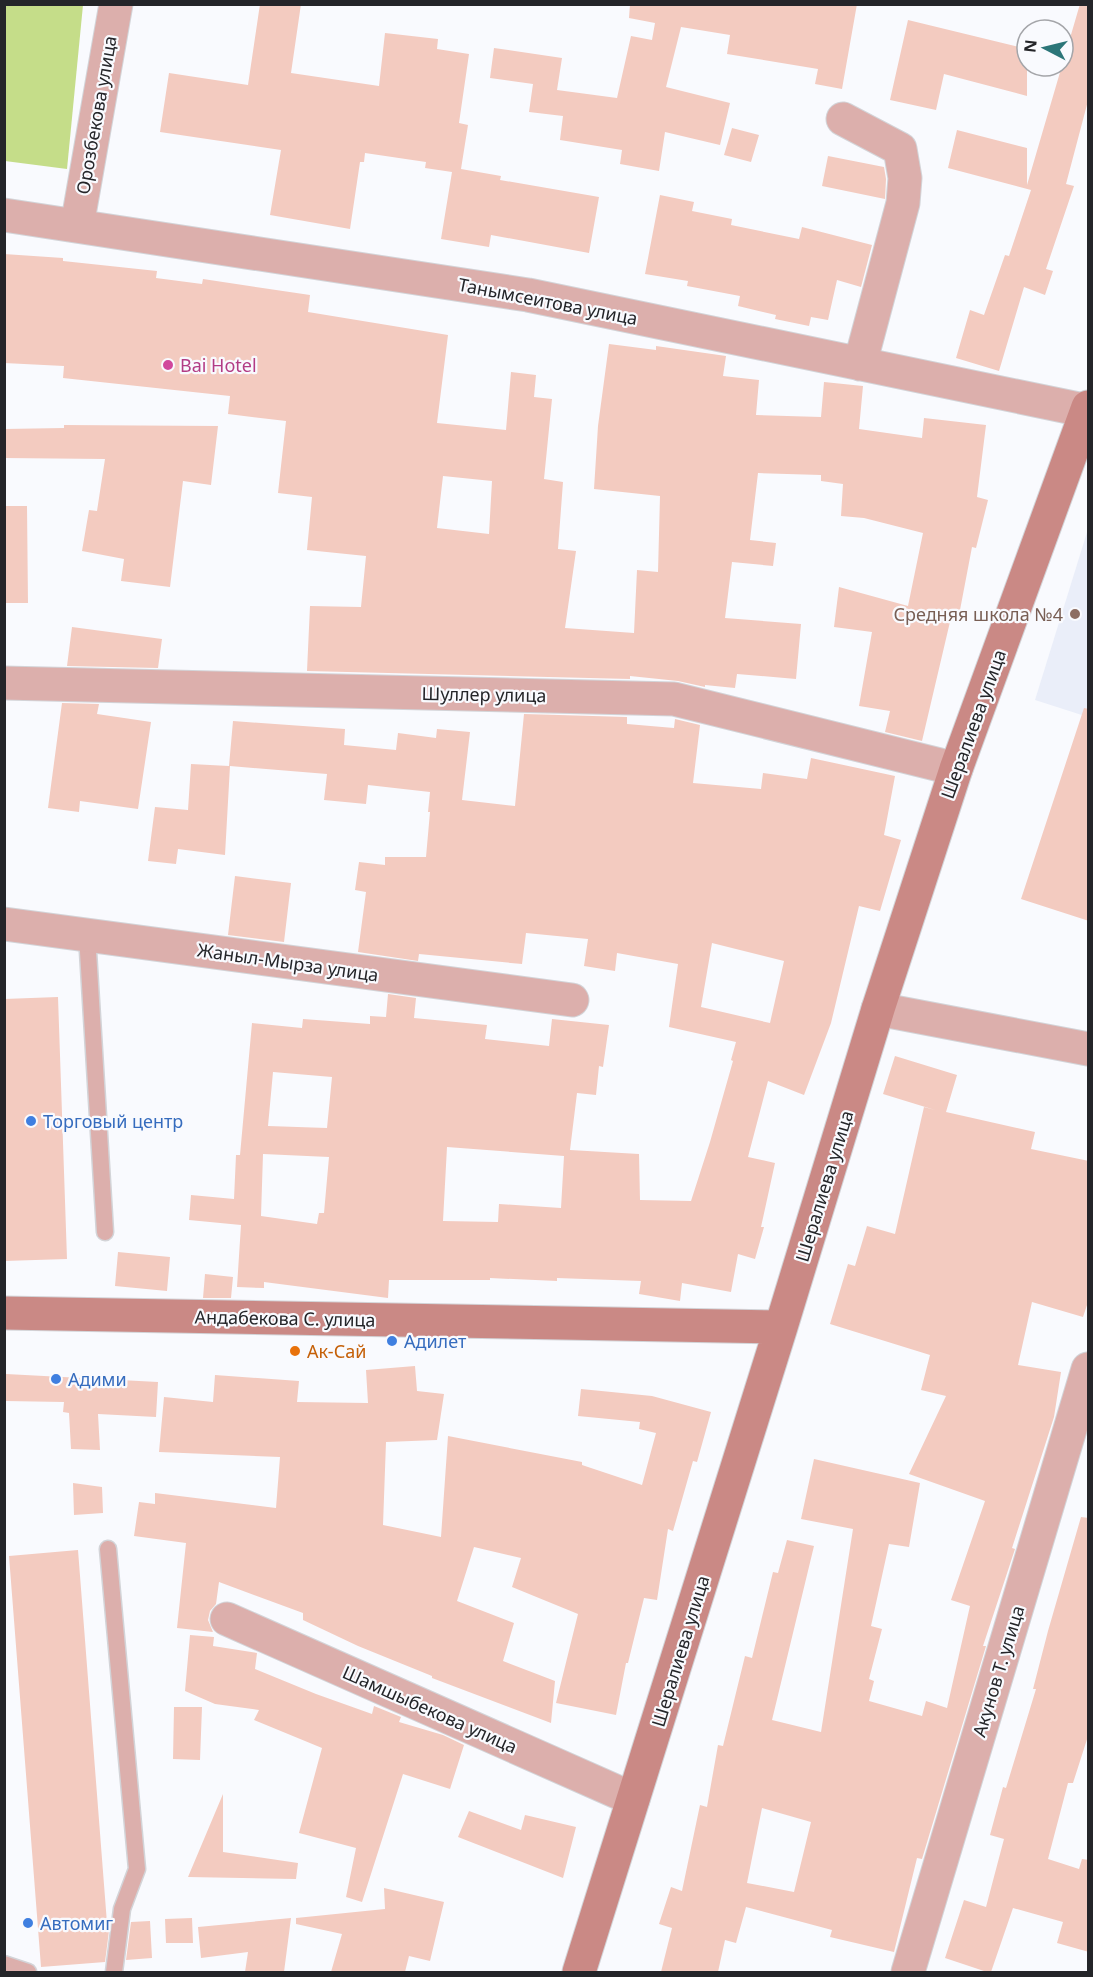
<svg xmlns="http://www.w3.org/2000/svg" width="1093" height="1977" viewBox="0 0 1093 1977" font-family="'Noto Sans',sans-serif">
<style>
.built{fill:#eaeef9}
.green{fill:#c5dd89}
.building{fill:#f3cbc0;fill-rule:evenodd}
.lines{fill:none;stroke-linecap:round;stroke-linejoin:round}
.lane-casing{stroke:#d3d4d8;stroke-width:19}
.street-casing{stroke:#d3d4d8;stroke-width:35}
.secondary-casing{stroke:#d3d4d8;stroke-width:35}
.lane{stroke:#dcafac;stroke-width:16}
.street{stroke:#dcafac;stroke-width:33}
.secondary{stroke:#ca8985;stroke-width:33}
.hotel-dot{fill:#d1479c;stroke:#f9fafe;stroke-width:2}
.education-dot{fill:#8d6e63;stroke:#f9fafe;stroke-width:2}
.shop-dot{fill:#3f7fe0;stroke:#f9fafe;stroke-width:2}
.food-dot{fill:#e8710a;stroke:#f9fafe;stroke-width:2}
.labels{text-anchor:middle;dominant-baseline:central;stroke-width:4.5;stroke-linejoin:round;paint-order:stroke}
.street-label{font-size:18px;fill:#242529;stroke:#f9fafe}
.hotel-label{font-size:18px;fill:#b23c85;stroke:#f9fafe;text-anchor:start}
.education-label{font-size:18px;fill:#785e54;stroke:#f9fafe;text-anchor:end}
.shop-label{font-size:18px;fill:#366cbe;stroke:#f9fafe;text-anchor:start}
.food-label{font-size:18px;fill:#c56008;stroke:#f9fafe;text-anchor:start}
</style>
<rect width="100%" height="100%" fill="#f9fafe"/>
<path class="built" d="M 1088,529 L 1088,717 L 1035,700 Z"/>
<path class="green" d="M 5,4 L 83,5 L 67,169 L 5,161 Z"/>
<path class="building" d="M 260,4 L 301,4 L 291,73 L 379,86 L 385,33 L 438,39 L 437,49 L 469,54 L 459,123 L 468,125 L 461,169 L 501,176 L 500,180 L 599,197 L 589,253 L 491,235 L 489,247 L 441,239 L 452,172 L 425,168 L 426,162 L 365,153 L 364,162 L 360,162 L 350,229 L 270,215 L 281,150 L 160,132 L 169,73 L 248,85 Z
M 630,4 L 857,4 L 842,89 L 815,84 L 818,69 L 727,54 L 730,35 L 681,27 L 666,87 L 730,103 L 720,145 L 665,132 L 659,171 L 620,164 L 622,150 L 560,140 L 563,116 L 529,112 L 533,84 L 490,78 L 494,48 L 562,58 L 557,90 L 617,98 L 631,36 L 652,40 L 655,23 L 629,18 Z
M 1080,4 L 1089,4 L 1089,97 L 1066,184 L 1074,186 L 1046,269 L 1053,271 L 1045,295 L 1024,287 L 999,371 L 956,358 L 970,310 L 984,315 L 1005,255 L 1009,256 L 1031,190 L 948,168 L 957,130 L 1027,148 L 1027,185 Z
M 908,20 L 1027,49 L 1027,96 L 944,74 L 936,110 L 890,100 Z
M 732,128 L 759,135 L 751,162 L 724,155 Z
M 828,156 L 884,167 L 886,179 L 885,199 L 822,186 Z
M 660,195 L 694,202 L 692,211 L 732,219 L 731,225 L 799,239 L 802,227 L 872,245 L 861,287 L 837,280 L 828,320 L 811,317 L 809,326 L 775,319 L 776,315 L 738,306 L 740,296 L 687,286 L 688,281 L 645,274 Z
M 4,254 L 63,258 L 63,261 L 157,271 L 156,278 L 202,284 L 203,279 L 310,295 L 308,312 L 448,335 L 437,423 L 506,430 L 511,372 L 536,375 L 534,397 L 552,399 L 544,479 L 563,482 L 558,549 L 576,551 L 565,628 L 634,633 L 637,570 L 658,572 L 660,496 L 594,489 L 598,426 L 609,344 L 656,350 L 656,346 L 726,356 L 723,376 L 759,380 L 756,415 L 821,417 L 824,382 L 863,386 L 859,429 L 922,438 L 924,418 L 986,425 L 977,497 L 988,500 L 976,548 L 972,547 L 960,610 L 953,609 L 922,741 L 885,732 L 890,711 L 859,706 L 872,632 L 834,627 L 839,587 L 908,606 L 923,533 L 864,518 L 841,516 L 843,484 L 821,481 L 821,475 L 758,473 L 750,540 L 776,543 L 773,566 L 732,562 L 725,618 L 801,624 L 796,679 L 737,674 L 735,688 L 705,685 L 705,687 L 678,681 L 630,676 L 630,679 L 307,671 L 310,606 L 361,607 L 366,556 L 307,550 L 312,497 L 278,493 L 286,421 L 228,414 L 230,396 L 63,378 L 64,366 L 4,363 ZM 443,476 L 492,481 L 489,534 L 437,528 Z
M 64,425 L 218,426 L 211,485 L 183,481 L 170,587 L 121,581 L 124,559 L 82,551 L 89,510 L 97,511 L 105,459 L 4,458 L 4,429 L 64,428 Z
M 4,506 L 27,506 L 28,603 L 4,603 Z
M 72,627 L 162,639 L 158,668 L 67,666 Z
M 62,703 L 99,704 L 97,714 L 151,722 L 138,809 L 80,801 L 79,812 L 48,808 Z
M 1084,708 L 1089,709 L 1089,921 L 1021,899 Z
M 524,714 L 627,717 L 627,724 L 674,728 L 675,719 L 700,725 L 693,783 L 761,789 L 763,773 L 807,779 L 811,758 L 895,776 L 884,835 L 901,840 L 880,911 L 859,906 L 831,1023 L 804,1095 L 768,1081 L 748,1157 L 775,1163 L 761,1227 L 764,1227 L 755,1259 L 738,1254 L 731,1292 L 682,1283 L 680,1301 L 639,1294 L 641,1281 L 557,1278 L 557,1281 L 490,1278 L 490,1280 L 389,1280 L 388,1298 L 264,1282 L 264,1288 L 237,1287 L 241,1225 L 189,1220 L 191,1195 L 234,1199 L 236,1155 L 240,1155 L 252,1023 L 302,1028 L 303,1019 L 370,1024 L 370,1016 L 386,1017 L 388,994 L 416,998 L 414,1018 L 487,1025 L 485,1039 L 549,1046 L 552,1019 L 609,1025 L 603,1067 L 599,1066 L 596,1095 L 577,1093 L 570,1150 L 639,1154 L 640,1200 L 691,1201 L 710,1142 L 733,1061 L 731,1060 L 736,1042 L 669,1027 L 678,964 L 617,953 L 615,971 L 584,966 L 588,939 L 526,933 L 522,964 L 419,954 L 418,961 L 358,952 L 366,892 L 355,890 L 359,862 L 385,865 L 385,857 L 426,857 L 430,812 L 428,812 L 430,792 L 368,785 L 366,804 L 324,800 L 327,774 L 230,766 L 225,855 L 178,849 L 176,864 L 148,861 L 155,807 L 188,810 L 191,764 L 229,766 L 233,721 L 345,729 L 344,745 L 396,750 L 398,733 L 436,738 L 437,729 L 470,732 L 462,800 L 515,806 ZM 712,943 L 784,961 L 770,1023 L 701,1007 ZM 273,1072 L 332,1077 L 327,1128 L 268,1126 ZM 447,1147 L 564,1156 L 561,1208 L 499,1204 L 498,1222 L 443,1221 ZM 263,1154 L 329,1157 L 324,1213 L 319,1213 L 317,1224 L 261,1216 Z
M 235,876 L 291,883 L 284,942 L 228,935 Z
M 58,997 L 67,1259 L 4,1261 L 4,999 Z
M 895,1056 L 957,1075 L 946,1112 L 1035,1132 L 1031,1149 L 1089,1161 L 1089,1299 L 1083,1317 L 1032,1302 L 1018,1365 L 1061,1372 L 1054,1417 L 1012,1548 L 1015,1549 L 983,1646 L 986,1646 L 922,1859 L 917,1858 L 894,1952 L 830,1937 L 832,1930 L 746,1907 L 736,1943 L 725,1940 L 718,1972 L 661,1972 L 672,1928 L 659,1924 L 671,1887 L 682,1891 L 700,1805 L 707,1807 L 718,1745 L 723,1746 L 745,1656 L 752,1658 L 773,1572 L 778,1573 L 787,1540 L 814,1546 L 772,1720 L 821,1732 L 853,1529 L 801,1519 L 814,1459 L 920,1483 L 909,1547 L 889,1544 L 871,1626 L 882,1629 L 869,1679 L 874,1681 L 869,1701 L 922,1716 L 926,1701 L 947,1708 L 970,1606 L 951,1600 L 985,1501 L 909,1474 L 946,1396 L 921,1390 L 930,1355 L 830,1324 L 848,1264 L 855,1266 L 867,1226 L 895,1234 L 924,1107 L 935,1110 L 883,1094 ZM 762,1808 L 811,1822 L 794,1892 L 747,1883 Z
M 118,1252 L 170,1257 L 167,1291 L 115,1286 Z
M 205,1274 L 233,1277 L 231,1298 L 203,1298 Z
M 415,1366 L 417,1391 L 444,1394 L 437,1440 L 386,1442 L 383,1525 L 441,1537 L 448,1436 L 582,1462 L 582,1465 L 642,1485 L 656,1433 L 639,1429 L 640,1422 L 578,1416 L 581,1389 L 652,1396 L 711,1412 L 697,1462 L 693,1461 L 673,1531 L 668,1529 L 657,1600 L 644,1598 L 628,1663 L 626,1663 L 616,1715 L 556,1703 L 578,1614 L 512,1587 L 521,1558 L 474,1547 L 457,1601 L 514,1623 L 503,1661 L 555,1681 L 551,1723 L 432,1678 L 432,1676 L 358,1646 L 303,1620 L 303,1613 L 219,1582 L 216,1604 L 210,1611 L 208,1620 L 213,1632 L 177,1628 L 186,1543 L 134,1536 L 139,1502 L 155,1504 L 155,1493 L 276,1508 L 280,1457 L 159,1452 L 164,1397 L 213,1402 L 215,1375 L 299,1381 L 297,1402 L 368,1403 L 366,1370 Z
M 6,1374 L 158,1382 L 156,1417 L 98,1414 L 100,1450 L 71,1449 L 69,1413 L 63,1412 L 64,1402 L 5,1401 Z
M 73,1483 L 102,1487 L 103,1513 L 74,1515 Z
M 1081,1517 L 1089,1518 L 1089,1733 L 1073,1783 L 1068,1783 L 1048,1859 L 1079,1869 L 1082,1859 L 1089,1860 L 1089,1952 L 1057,1943 L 1063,1922 L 1013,1908 L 991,1972 L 987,1972 L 945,1958 L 964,1900 L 986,1907 L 1004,1839 L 990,1835 L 1003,1787 L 1006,1788 L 1036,1689 L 1033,1689 L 1048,1631 Z
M 78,1550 L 107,1923 L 110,1923 L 105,1962 L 41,1967 L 9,1556 Z
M 190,1635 L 214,1637 L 213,1646 L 257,1653 L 255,1669 L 316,1694 L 372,1714 L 374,1706 L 401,1717 L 399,1722 L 443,1735 L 464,1745 L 450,1789 L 403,1774 L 362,1902 L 346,1897 L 356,1848 L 299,1833 L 322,1748 L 254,1720 L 259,1710 L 215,1704 L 185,1691 Z
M 174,1707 L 202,1707 L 200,1760 L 173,1759 Z
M 223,1794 L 223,1852 L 298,1863 L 296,1879 L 188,1877 Z
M 469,1811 L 521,1830 L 525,1815 L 576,1827 L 563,1878 L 458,1837 Z
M 384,1888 L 444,1902 L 430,1961 L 409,1956 L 405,1972 L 331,1972 L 342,1934 L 296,1924 L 296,1918 L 385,1909 Z
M 192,1918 L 193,1943 L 166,1943 L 165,1919 Z
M 291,1918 L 284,1972 L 245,1972 L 248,1952 L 201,1958 L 198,1927 Z
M 150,1921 L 152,1958 L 126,1960 L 131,1922 Z"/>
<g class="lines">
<defs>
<path id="lane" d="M 87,935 L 105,1232
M 108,1549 L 137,1869 L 122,1909 L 114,1972
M 4,1964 L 28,1972"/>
<path id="street" d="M 843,119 L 900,149 L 905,178 L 903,203 L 860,364
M 4,215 L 528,295 L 1088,411
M 77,226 L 116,4
M 4,683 L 674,699 L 956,769
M 4,924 L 572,1000
M 878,1009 L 1088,1049
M 227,1619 L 633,1799
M 908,1972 L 1088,1369"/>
<path id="secondary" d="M 4,1313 L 781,1327
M 579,1972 L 781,1327 L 878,1009 L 956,769 L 1088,407"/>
</defs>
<use href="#lane" class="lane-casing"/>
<use href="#street" class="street-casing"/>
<use href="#secondary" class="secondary-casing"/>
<use href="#lane" class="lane"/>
<use href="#street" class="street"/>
<use href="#secondary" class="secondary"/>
</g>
<circle class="hotel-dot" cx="168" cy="365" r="6"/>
<circle class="education-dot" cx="1075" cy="614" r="6"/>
<g class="shop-dot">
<circle cx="31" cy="1121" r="6"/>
<circle cx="392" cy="1341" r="6"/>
<circle cx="56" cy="1379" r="6"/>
<circle cx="28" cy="1923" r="6"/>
</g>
<circle class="food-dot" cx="295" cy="1351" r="6"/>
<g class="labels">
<g class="street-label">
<text transform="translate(96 115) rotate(-80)">Орозбекова улица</text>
<text transform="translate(548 301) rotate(11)">Танымсеитова улица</text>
<text transform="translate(484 694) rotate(1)">Шуллер улица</text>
<text transform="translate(973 724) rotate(-70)">Шералиева улица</text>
<text transform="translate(288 962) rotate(8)">Жаныл-Мырза улица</text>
<text transform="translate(824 1186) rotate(-73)">Шералиева улица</text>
<text transform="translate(285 1318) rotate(1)">Андабекова С. улица</text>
<text transform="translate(680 1651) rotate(-73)">Шералиева улица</text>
<text transform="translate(998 1671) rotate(-73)">Акунов Т. улица</text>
<text transform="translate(430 1709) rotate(24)">Шамшыбекова улица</text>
</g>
<g class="hotel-label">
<text x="180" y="365">Bai Hotel</text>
</g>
<g class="education-label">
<text x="1063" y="614">Средняя школа №4</text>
</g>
<g class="shop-label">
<text x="43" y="1121">Торговый центр</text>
<text x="404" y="1341">Адилет</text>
<text x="68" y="1379">Адими</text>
<text x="40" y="1923">Автомиг</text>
</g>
<g class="food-label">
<text x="307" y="1351">Ак-Сай</text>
</g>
</g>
<rect width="1093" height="1977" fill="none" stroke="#242529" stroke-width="12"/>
<g transform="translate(1045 48) rotate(277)"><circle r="28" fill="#f9fafe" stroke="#a4a5a9" stroke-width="1.5"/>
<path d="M0-4.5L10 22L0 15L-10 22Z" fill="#2c7679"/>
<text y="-9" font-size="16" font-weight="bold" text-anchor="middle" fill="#242529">N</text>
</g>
</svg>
